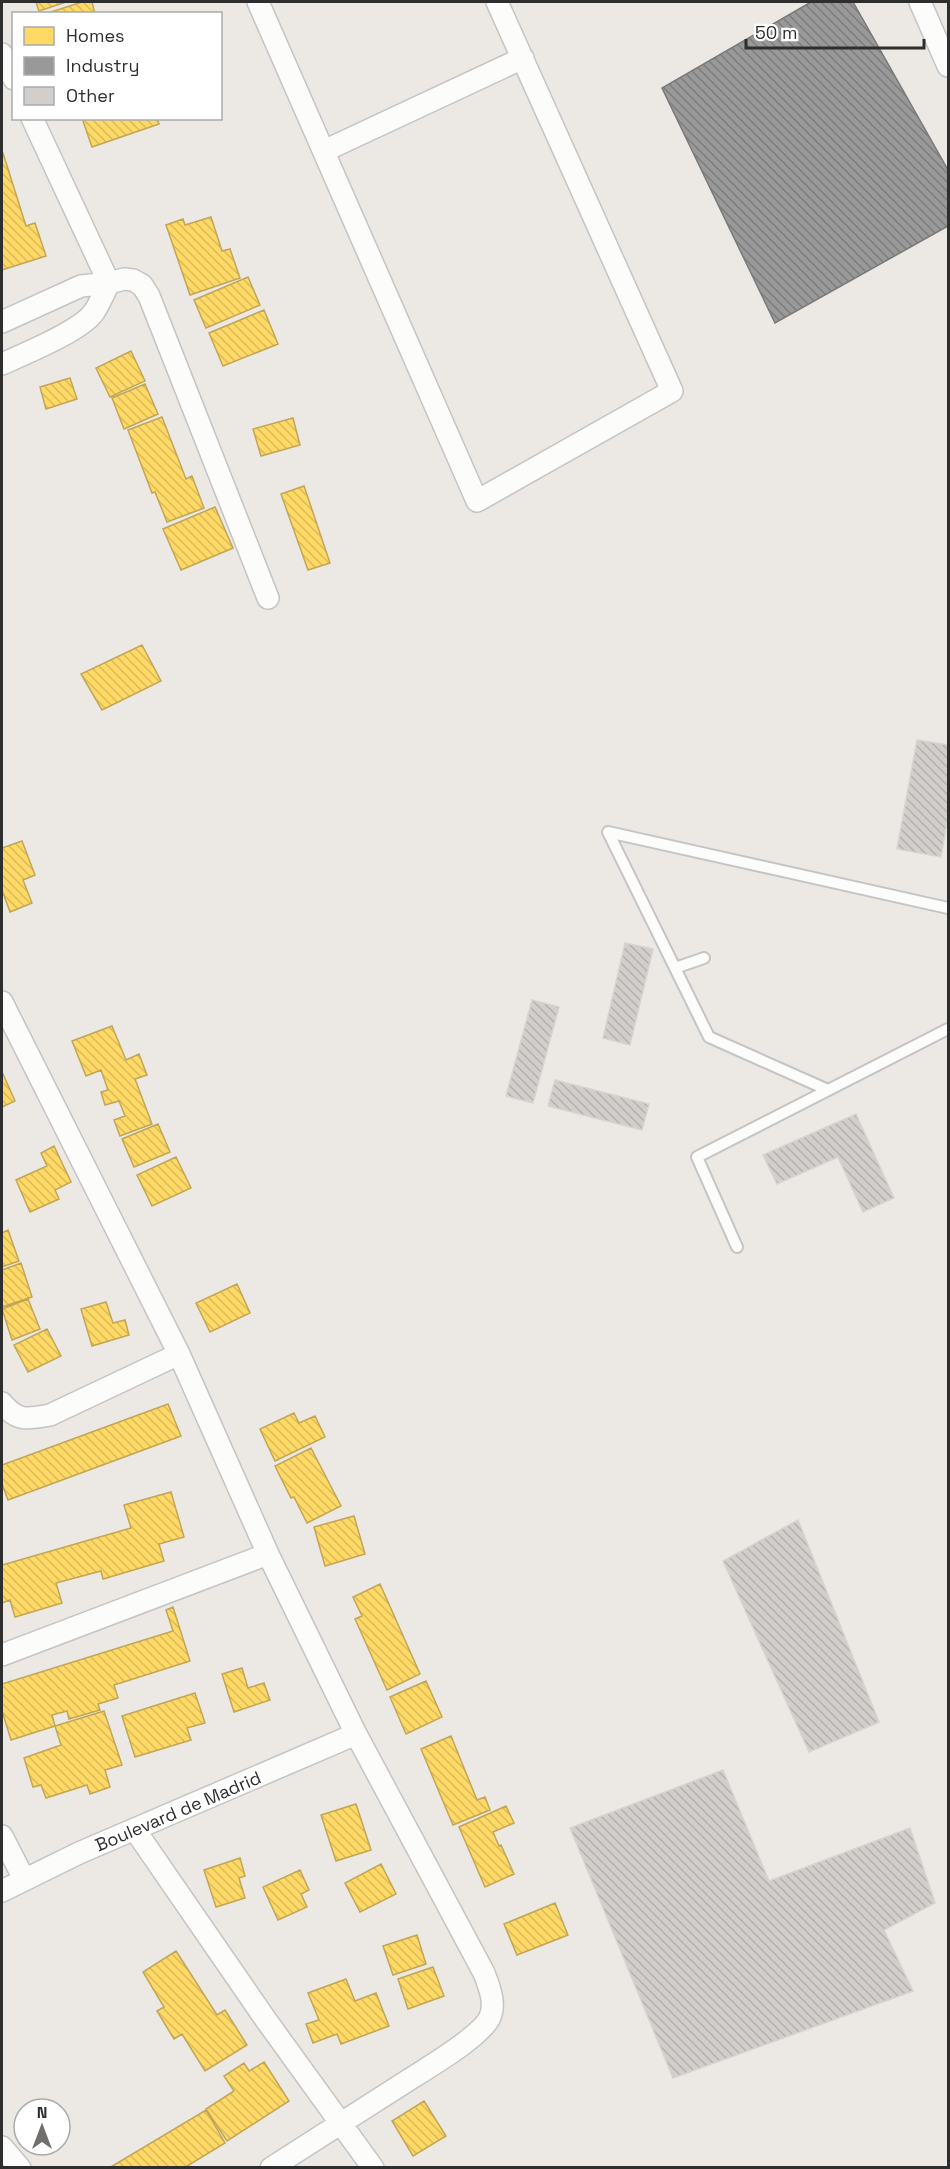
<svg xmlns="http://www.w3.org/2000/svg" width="950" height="2169" viewBox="0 0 950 2169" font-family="'Space Grotesk',sans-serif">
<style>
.homes{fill:url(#homes-back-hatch);stroke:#c0a655;stroke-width:1.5}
.industry{fill:url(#industry-back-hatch);stroke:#797979;stroke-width:1.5}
.building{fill:url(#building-back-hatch);stroke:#d7d4d0;stroke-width:1.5}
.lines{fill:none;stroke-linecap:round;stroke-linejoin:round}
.service-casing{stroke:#c5c4c5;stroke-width:14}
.minor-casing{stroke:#c5c4c5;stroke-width:24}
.service{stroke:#fcfcfb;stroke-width:10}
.minor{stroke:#fcfcfb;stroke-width:21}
.labels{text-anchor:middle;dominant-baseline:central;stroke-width:6;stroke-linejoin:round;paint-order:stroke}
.street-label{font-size:18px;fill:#2e2e2e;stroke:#fff}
</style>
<defs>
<pattern id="homes-back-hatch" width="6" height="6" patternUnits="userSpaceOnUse" patternTransform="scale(1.5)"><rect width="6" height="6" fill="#ffd966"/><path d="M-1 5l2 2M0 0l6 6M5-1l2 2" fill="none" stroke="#dbbb59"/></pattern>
<pattern id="industry-back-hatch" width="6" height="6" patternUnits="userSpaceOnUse" patternTransform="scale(1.5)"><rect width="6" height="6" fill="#999"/><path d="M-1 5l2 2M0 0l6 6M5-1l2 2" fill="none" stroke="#7d7d7d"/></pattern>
<pattern id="building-back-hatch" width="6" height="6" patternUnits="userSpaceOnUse" patternTransform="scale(1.5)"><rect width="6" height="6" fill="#d1cecb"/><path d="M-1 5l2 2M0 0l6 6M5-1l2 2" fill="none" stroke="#b4b1af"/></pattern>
</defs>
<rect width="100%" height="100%" fill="#ece8e4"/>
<path class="homes" d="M 36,2 L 66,2 L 39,11 Z
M 82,2 L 92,2 L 95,14 L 45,14 Z
M 82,118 L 157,118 L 159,124 L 92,147 Z
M 2,153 L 3,153 L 26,226 L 35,223 L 46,256 L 2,270 Z
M 211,217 L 222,251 L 230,249 L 240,278 L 190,295 L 166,225 L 183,219 L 185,225 Z
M 248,277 L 260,305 L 206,328 L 194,300 Z
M 264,310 L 278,344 L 223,366 L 209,333 Z
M 131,351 L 145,381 L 110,397 L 96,368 Z
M 70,378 L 77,399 L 46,409 L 40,387 Z
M 145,384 L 158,414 L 124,429 L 112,398 Z
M 162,417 L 186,479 L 192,476 L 204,508 L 167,522 L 155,492 L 152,493 L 128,430 Z
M 293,418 L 300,445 L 261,456 L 253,429 Z
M 304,486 L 330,563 L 308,570 L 281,494 Z
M 215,507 L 233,548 L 181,570 L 163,529 Z
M 142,645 L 161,681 L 102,710 L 81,674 Z
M 22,841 L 35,875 L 23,880 L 32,903 L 10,912 L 2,890 L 2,848 Z
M 112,1026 L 126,1060 L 139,1054 L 147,1075 L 135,1079 L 152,1124 L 120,1136 L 114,1120 L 125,1116 L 119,1101 L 105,1105 L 101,1092 L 108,1090 L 101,1070 L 86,1076 L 72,1041 Z
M 3,1074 L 15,1101 L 2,1107 L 2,1075 Z
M 158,1124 L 170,1152 L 134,1167 L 122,1139 Z
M 54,1146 L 71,1182 L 55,1190 L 59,1199 L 30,1212 L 16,1180 L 47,1166 L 41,1153 Z
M 176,1157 L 191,1188 L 152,1206 L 137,1175 Z
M 8,1230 L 19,1261 L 2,1267 L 2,1233 Z
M 21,1263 L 32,1297 L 2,1307 L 2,1270 Z
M 237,1284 L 250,1313 L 210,1332 L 196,1303 Z
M 28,1299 L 40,1329 L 12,1340 L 2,1309 Z
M 106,1302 L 113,1323 L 125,1320 L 129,1335 L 92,1346 L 81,1309 Z
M 47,1329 L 61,1356 L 28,1372 L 14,1345 Z
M 168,1404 L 181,1436 L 8,1500 L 2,1484 L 2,1465 Z
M 294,1413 L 299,1423 L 315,1416 L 325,1437 L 275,1461 L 260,1429 Z
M 311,1448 L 341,1506 L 307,1523 L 294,1497 L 291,1498 L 275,1466 Z
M 171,1492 L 184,1537 L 159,1544 L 164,1561 L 103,1579 L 101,1571 L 56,1583 L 62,1603 L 15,1617 L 10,1600 L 2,1603 L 2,1565 L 131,1528 L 124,1505 Z
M 354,1516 L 365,1554 L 325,1566 L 314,1527 Z
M 380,1584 L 420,1674 L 387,1690 L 355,1619 L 362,1616 L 353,1597 Z
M 173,1607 L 190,1661 L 114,1685 L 118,1698 L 98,1704 L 100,1710 L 69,1719 L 67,1711 L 52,1715 L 55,1726 L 11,1740 L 2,1711 L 2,1684 L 173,1631 L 166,1610 Z
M 242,1668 L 248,1688 L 264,1683 L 270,1700 L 234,1712 L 222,1674 Z
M 426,1681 L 442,1717 L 406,1734 L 390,1697 Z
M 195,1693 L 205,1723 L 187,1728 L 191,1740 L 135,1757 L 122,1716 Z
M 104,1711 L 122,1765 L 105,1770 L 110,1787 L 90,1794 L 87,1785 L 46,1798 L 41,1785 L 33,1787 L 24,1758 L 61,1745 L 55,1726 Z
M 451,1736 L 477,1800 L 485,1797 L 490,1810 L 453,1825 L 421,1749 Z
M 356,1804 L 371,1850 L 336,1861 L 321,1815 Z
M 506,1806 L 514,1823 L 493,1832 L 499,1846 L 501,1845 L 514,1874 L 485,1887 L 459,1827 Z
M 240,1858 L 245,1876 L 239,1878 L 245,1898 L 216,1907 L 204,1870 Z
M 381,1864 L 396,1894 L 360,1912 L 345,1883 Z
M 300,1870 L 309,1890 L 301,1894 L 307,1907 L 278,1920 L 263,1887 Z
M 555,1903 L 568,1935 L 517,1955 L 504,1924 Z
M 417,1935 L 426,1964 L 393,1975 L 383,1946 Z
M 176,1951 L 217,2015 L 225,2010 L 247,2045 L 205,2071 L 182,2034 L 174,2039 L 157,2011 L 164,2007 L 143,1972 Z
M 433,1967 L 444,1996 L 408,2009 L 398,1979 Z
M 346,1979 L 355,2001 L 376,1993 L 389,2026 L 341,2044 L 337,2034 L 313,2043 L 306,2024 L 319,2020 L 308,1993 Z
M 264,2062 L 289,2101 L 227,2141 L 206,2109 L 234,2091 L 224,2076 L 244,2063 L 249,2071 Z
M 424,2101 L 446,2136 L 413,2156 L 392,2121 Z
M 206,2110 L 225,2143 L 184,2168 L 109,2168 Z"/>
<path class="industry" d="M 811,2 L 853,2 L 948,170 L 948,226 L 775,323 L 662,88 Z"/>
<path class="building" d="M 917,740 L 948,745 L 948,817 L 941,857 L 897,849 Z
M 625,943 L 653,949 L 630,1045 L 603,1038 Z
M 532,1000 L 559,1007 L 533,1103 L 506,1096 Z
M 555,1080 L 649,1104 L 642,1130 L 548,1106 Z
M 856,1114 L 894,1198 L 863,1212 L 838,1157 L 777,1184 L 763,1155 Z
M 798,1520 L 879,1722 L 809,1752 L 723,1561 Z
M 723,1770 L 769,1881 L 910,1828 L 935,1903 L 884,1930 L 913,1991 L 673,2078 L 570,1828 Z"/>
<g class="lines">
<defs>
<path id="service" d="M 675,968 L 704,958
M 828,1090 L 709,1037 L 608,832 L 948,908
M 737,1247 L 697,1157 L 948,1029"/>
<path id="minor" d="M 258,2 L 477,501 L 672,391 L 497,2
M 920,2 L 948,66
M 2,54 L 14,79
M 32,118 L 109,283
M 324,151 L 523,58
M 2,322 L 81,286 L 109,283 L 124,279 L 133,280 L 142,285 L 149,296 L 268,598
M 2,364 C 24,354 81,331 94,312 C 100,303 104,293 109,283
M 2,1002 L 179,1354 L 268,1554 L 356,1734 L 484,1973 C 489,1986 496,2003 490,2017 C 481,2037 427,2068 407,2081 C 362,2110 316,2139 271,2168
M 2,1403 C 17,1422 28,1419 50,1415 L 179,1354
M 2,1655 L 268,1554
M 135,1830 L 266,2020 L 373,2168
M 2,1836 L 24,1879
M 2,1891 L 79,1853 L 356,1734
M 2,2147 L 20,2168"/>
</defs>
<use href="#service" class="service-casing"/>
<use href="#minor" class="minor-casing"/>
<use href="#service" class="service"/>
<use href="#minor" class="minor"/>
</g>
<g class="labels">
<g class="street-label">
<text transform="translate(178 1811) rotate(-23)">Boulevard de Madrid</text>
</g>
</g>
<rect width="950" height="2169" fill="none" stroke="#2e2e2e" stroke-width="6"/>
<rect x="12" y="12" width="210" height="108" fill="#ffffff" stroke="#ababab" stroke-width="1.5"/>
<rect x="24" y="27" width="30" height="18" fill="#ffd966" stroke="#ababab" stroke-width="1.5"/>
<text x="66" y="42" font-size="18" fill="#2e2e2e">Homes</text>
<rect x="24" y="57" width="30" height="18" fill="#999999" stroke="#ababab" stroke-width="1.5"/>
<text x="66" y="72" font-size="18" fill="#2e2e2e">Industry</text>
<rect x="24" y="87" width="30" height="18" fill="#d1cecb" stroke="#ababab" stroke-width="1.5"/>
<text x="66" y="102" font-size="18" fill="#2e2e2e">Other</text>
<g transform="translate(42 2127)"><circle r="28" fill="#ffffff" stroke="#ababab" stroke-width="1.5"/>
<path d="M0-4.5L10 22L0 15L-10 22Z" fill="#706f6e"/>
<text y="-9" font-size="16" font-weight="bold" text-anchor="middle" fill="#2e2e2e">N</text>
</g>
<path d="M746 39v9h178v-9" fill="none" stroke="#2e2e2e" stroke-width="3"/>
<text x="755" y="39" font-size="18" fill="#2e2e2e" stroke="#ffffff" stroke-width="4.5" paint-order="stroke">50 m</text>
</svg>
